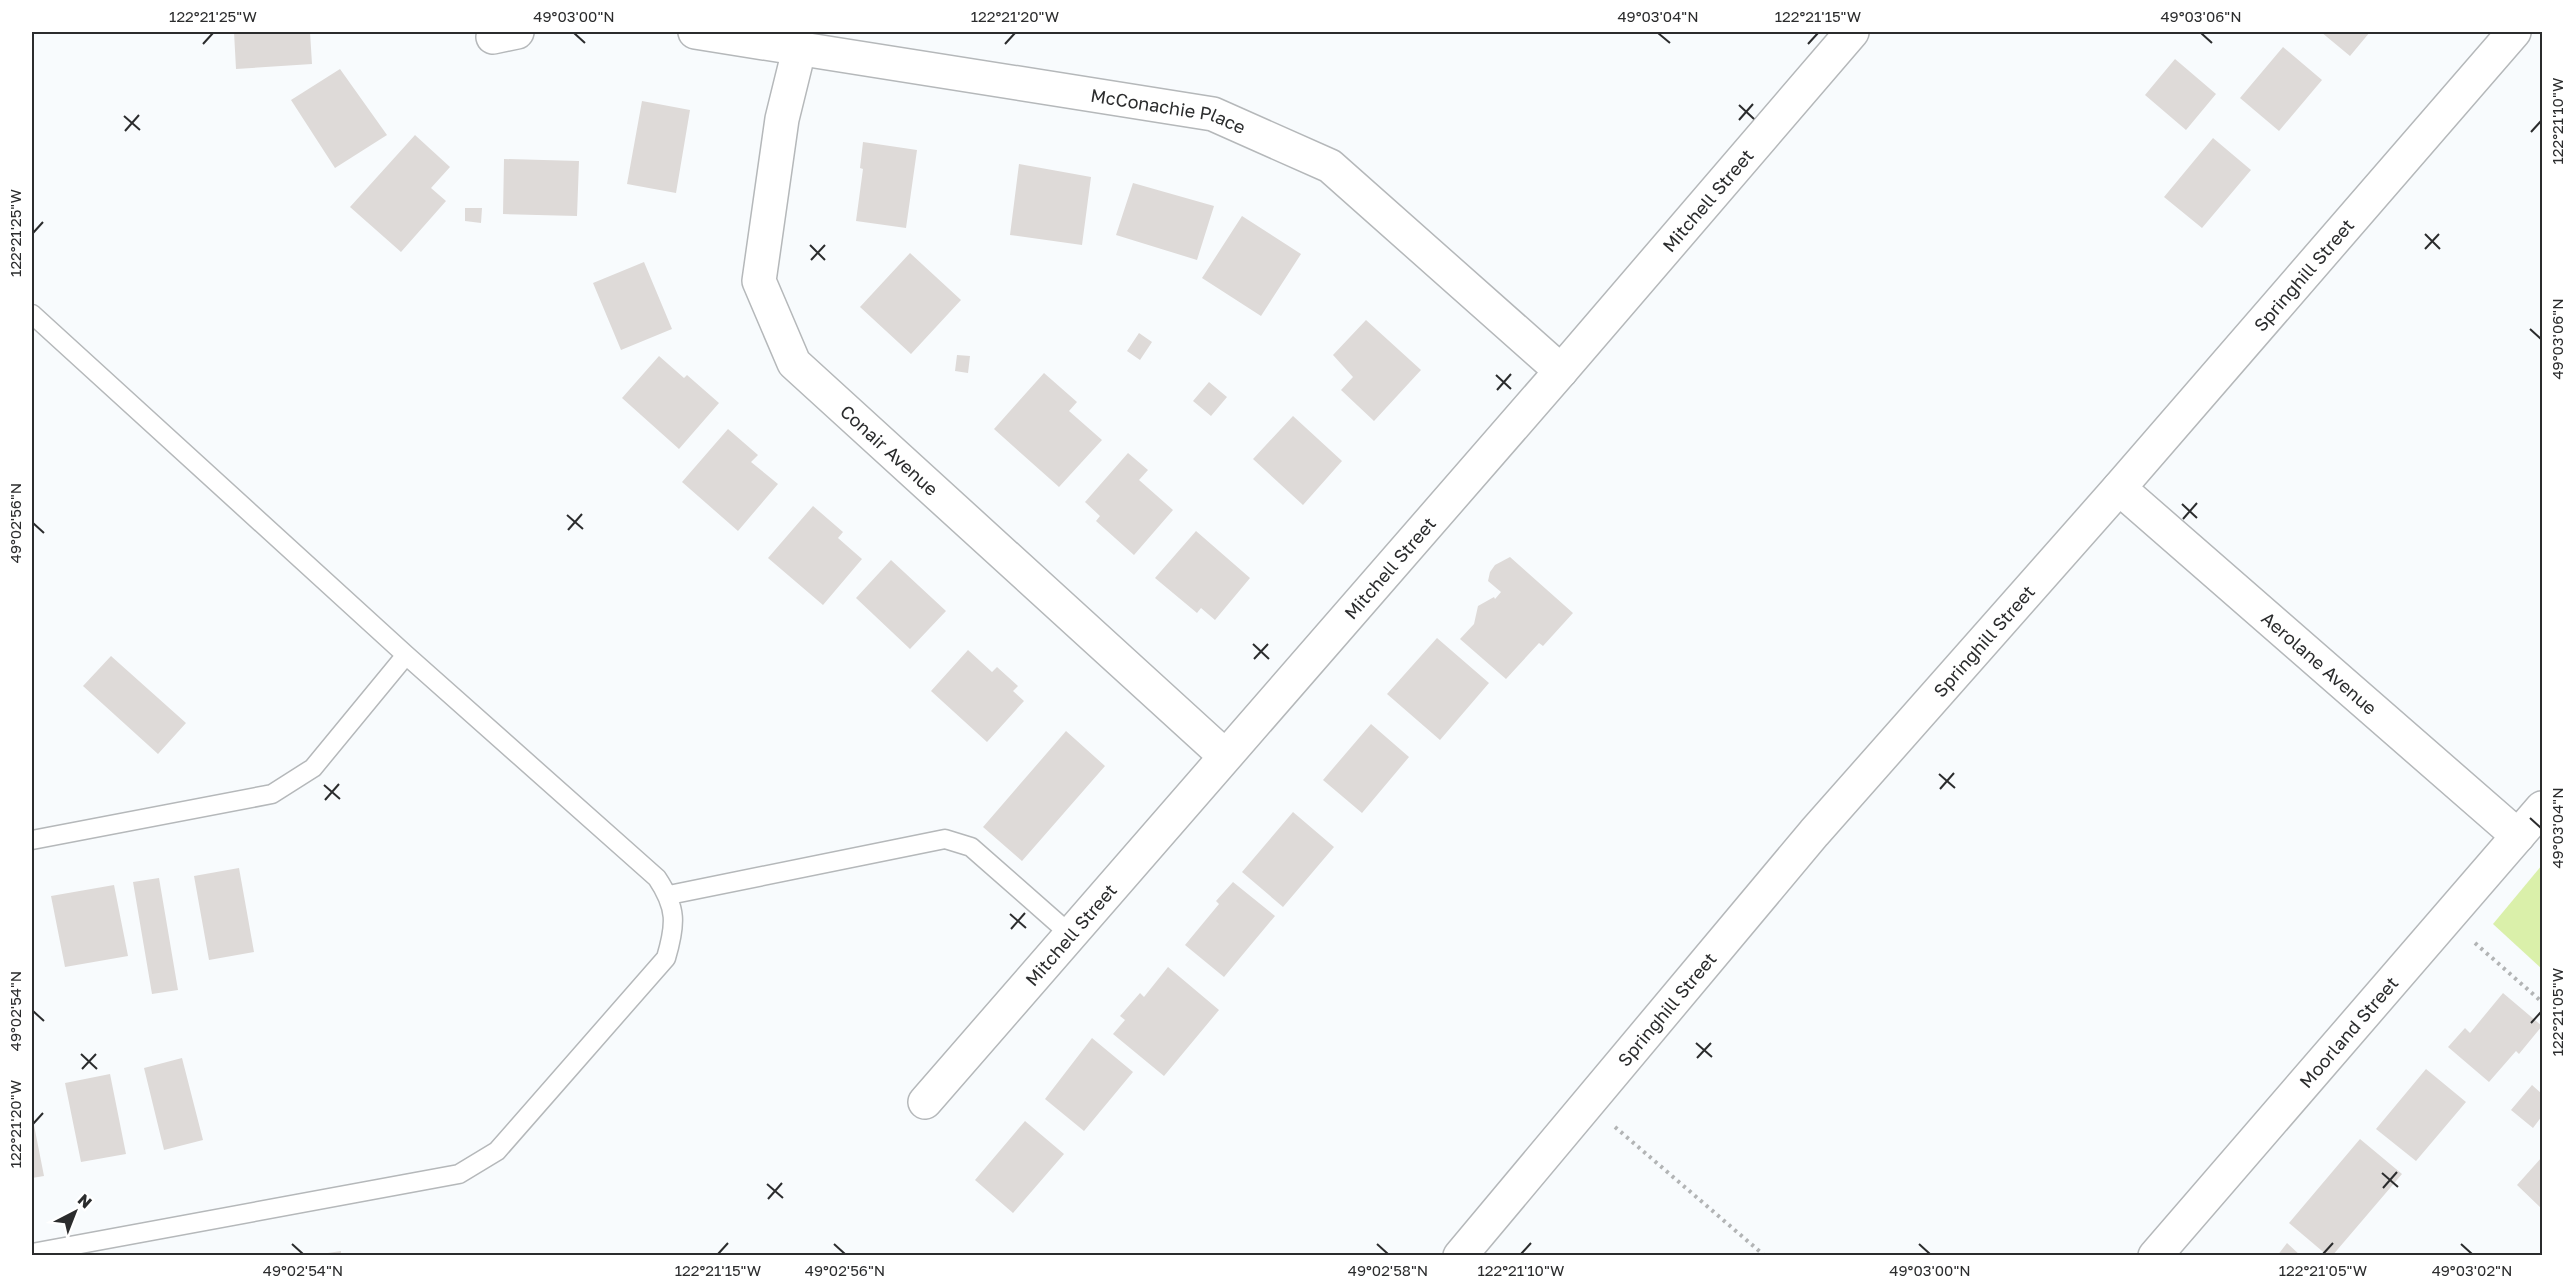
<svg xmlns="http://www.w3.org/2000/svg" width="2574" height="1287" viewBox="0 0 2574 1287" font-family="'Golos Text',sans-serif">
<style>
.green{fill:#daf0aa}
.building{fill:#dedad8}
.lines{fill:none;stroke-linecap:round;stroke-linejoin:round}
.lane-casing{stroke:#b5b8ba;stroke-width:21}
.street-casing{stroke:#b5b8ba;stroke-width:36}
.path{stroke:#b2b4b5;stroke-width:4;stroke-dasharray:3 4.5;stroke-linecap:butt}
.lane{stroke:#fff;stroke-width:18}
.street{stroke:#fff;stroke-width:33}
.ticks{fill:none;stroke:#2b2c2d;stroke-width:2}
.labels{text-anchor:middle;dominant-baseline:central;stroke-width:5;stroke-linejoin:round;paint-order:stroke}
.street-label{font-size:18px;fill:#2b2c2d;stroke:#fff}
.neatline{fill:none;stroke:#2b2c2d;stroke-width:2}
.ticks-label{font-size:15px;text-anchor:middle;fill:#2b2c2d}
</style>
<rect width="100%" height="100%" fill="#f8fbfd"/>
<path class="green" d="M 2542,865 L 2542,969 L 2493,924 Z"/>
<path class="building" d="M 234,32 L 310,32 L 312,64 L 236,69 Z
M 2321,32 L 2370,32 L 2350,56 Z
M 2283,47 L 2322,80 L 2279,131 L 2240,98 Z
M 2175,59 L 2216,94 L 2186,130 L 2145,95 Z
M 340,69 L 387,135 L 335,168 L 291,100 Z
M 642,101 L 690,110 L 676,193 L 627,184 Z
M 415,135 L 450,167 L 431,188 L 446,201 L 401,252 L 350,207 Z
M 2213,138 L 2251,170 L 2202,228 L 2164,197 Z
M 863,142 L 917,150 L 906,228 L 856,221 L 863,169 L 860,168 Z
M 504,159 L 579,161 L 577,216 L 503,214 Z
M 1019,164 L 1091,177 L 1082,245 L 1010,235 Z
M 1133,183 L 1214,206 L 1197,260 L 1116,235 Z
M 465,208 L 482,208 L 481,223 L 465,221 Z
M 1242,216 L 1301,254 L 1261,316 L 1202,278 Z
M 910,253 L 961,300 L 911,354 L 860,307 Z
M 644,262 L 672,329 L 621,350 L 593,283 Z
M 1366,320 L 1421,370 L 1374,421 L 1341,390 L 1353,377 L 1333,355 Z
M 1139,333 L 1152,342 L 1140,360 L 1127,351 Z
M 957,355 L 970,356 L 968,373 L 955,371 Z
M 659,356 L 684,378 L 687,375 L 719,403 L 679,449 L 622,398 Z
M 1044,373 L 1077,402 L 1069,411 L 1102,440 L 1059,487 L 994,429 Z
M 1209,382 L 1227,397 L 1211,416 L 1193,401 Z
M 1293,416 L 1342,461 L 1303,505 L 1253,459 Z
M 728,429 L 758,455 L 751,462 L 778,484 L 738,531 L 682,482 Z
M 1128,453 L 1148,470 L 1139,480 L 1173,510 L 1134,555 L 1096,521 L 1100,516 L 1085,502 Z
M 813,506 L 843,532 L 838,538 L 862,559 L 823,605 L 768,558 Z
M 1196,531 L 1250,578 L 1215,620 L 1201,608 L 1197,613 L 1155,578 Z
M 1510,557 L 1573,613 L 1543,646 L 1539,643 L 1506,679 L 1460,639 L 1474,624 L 1478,606 L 1494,597 L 1495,599 L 1501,592 L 1488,581 L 1490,572 L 1495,565 Z
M 891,560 L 946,611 L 910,649 L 856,598 Z
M 1437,638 L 1489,683 L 1440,740 L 1387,694 Z
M 968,650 L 992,672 L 997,667 L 1018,686 L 1013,691 L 1024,701 L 987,742 L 931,691 Z
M 111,656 L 186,723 L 158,754 L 83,686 Z
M 1371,724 L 1409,757 L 1362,813 L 1323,780 Z
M 1066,731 L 1105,766 L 1022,861 L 983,827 Z
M 1293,812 L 1334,847 L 1283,907 L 1242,872 Z
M 239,868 L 254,952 L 209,960 L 194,876 Z
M 159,878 L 178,990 L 152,994 L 133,882 Z
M 1233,882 L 1275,916 L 1224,977 L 1185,945 L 1219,904 L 1216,901 Z
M 114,885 L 128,956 L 65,967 L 51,896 Z
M 1168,967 L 1219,1010 L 1164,1076 L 1113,1034 L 1125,1020 L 1120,1016 L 1140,993 L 1144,997 Z
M 2503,993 L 2542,1026 L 2519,1054 L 2516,1051 L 2489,1082 L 2448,1047 L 2465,1028 L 2470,1033 Z
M 1092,1038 L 1133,1072 L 1084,1131 L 1045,1099 Z
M 182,1058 L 203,1140 L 164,1150 L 144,1068 Z
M 2426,1069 L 2466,1102 L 2416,1161 L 2376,1129 Z
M 110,1074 L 126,1154 L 81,1162 L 65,1083 Z
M 2532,1085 L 2542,1094 L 2542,1116 L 2533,1128 L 2511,1110 Z
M 33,1120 L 44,1176 L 32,1178 L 32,1120 Z
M 1025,1121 L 1064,1154 L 1013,1213 L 975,1180 Z
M 2360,1139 L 2402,1174 L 2332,1256 L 2328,1256 L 2289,1223 Z
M 2542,1157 L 2542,1209 L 2517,1185 Z
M 2287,1243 L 2301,1256 L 2277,1256 Z
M 341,1251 L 341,1256 L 321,1256 L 321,1254 Z"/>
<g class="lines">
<defs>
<path id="lane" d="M 32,314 L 406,655 L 657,878 C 677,908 676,924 666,958 L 497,1151 L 459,1174 L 32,1253
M 32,840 L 272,794 L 313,768 L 406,655
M 669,895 L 945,839 L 971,847 L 1071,935"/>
<g id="street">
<path id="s1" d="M 695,32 L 1213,114 L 1330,166 L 1561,371"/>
<path d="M 493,37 L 517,32"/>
<path id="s2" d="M 799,50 L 782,119 L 759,281 L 794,363 L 1225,756"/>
<path id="s3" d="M 2119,488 L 2518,836"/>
<path id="s4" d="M 925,1102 L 1561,371 L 1852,32"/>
<path id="s5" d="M 1460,1256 L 1814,833 L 2119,488 L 2514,32"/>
<path id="s6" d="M 2155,1256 L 2542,808"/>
</g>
</defs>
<use href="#lane" class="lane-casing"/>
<use href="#street" class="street-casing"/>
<path class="path" d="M 2475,943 L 2542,1002
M 1615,1127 L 1765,1256"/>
<use href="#lane" class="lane"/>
<use href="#street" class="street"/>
</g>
<path class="ticks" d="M 574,33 L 585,43M 1658,33 L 1670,43M 2201,33 L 2212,43M 203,44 L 213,33M 1005,44 L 1015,33M 1808,44 L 1818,33M 1739,105 L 1754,119M 124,116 L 140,130M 1739,120 L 1753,104M 125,131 L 139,115M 2531,132 L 2541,121M 33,233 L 43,222M 2425,234 L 2440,249M 810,245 L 825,260M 2425,249 L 2439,234M 811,260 L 825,245M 2530,329 L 2541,339M 1496,375 L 1511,389M 1497,390 L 1511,374M 2182,504 L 2197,518M 567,515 L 583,529M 2183,519 L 2197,503M 33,523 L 44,533M 568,530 L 582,514M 1253,644 L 1269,659M 1254,659 L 1268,644M 1939,774 L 1955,788M 324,785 L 340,799M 1940,789 L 1954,773M 325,800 L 339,784M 2530,818 L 2541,828M 1010,914 L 1026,928M 1011,929 L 1025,913M 33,1011 L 44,1021M 2531,1023 L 2541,1012M 1696,1043 L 1712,1057M 81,1054 L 97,1069M 1697,1058 L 1711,1043M 82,1069 L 96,1054M 33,1124 L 43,1113M 2382,1173 L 2398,1187M 767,1184 L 783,1198M 2383,1188 L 2397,1172M 768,1199 L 782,1183M 292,1244 L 303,1254M 834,1244 L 845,1254M 1377,1244 L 1388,1254M 1919,1244 L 1930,1254M 2461,1244 L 2472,1254M 718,1254 L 728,1243M 1521,1254 L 1531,1243M 2323,1254 L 2333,1243"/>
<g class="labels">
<g class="street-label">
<text stroke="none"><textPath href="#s1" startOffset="480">McConachie Place</textPath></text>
<text stroke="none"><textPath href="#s4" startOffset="1194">Mitchell Street</textPath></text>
<text stroke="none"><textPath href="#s5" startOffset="1294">Springhill Street</textPath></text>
<text stroke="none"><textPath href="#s2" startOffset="453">Conair Avenue</textPath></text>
<text stroke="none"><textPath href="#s4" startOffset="708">Mitchell Street</textPath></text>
<text stroke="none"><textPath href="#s5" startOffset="808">Springhill Street</textPath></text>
<text stroke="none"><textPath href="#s3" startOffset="266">Aerolane Avenue</textPath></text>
<text stroke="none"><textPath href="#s4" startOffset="222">Mitchell Street</textPath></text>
<text stroke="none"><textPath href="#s5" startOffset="322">Springhill Street</textPath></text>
<text stroke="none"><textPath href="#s6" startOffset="296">Moorland Street</textPath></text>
</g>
</g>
<rect width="2574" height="1287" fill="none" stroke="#ffffff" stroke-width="66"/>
<g transform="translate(75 1212) rotate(42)" stroke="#ffffff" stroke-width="4.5" paint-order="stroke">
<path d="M0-4.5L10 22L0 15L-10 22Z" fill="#2b2c2d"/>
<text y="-9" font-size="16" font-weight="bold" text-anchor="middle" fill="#2b2c2d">N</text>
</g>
<rect x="33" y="33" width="2508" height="1221" class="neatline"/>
<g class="ticks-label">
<text x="213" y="22">122°21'25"W</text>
<text x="574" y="22">49°03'00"N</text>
<text x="1015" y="22">122°21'20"W</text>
<text x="1658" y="22">49°03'04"N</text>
<text x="1818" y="22">122°21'15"W</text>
<text x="2201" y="22">49°03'06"N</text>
<text transform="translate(2558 121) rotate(-90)" y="5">122°21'10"W</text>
<text transform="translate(16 233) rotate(-90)" y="5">122°21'25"W</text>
<text transform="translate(2558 339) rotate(-90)" y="5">49°03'06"N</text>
<text transform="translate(16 523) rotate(-90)" y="5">49°02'56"N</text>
<text transform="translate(2558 828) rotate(-90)" y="5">49°03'04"N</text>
<text transform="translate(16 1011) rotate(-90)" y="5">49°02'54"N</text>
<text transform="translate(2558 1012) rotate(-90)" y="5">122°21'05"W</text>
<text transform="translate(16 1124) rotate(-90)" y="5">122°21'20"W</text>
<text x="303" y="1276">49°02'54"N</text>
<text x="718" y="1276">122°21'15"W</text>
<text x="845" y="1276">49°02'56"N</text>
<text x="1388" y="1276">49°02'58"N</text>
<text x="1521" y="1276">122°21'10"W</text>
<text x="1930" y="1276">49°03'00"N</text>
<text x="2323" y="1276">122°21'05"W</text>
<text x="2472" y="1276">49°03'02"N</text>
</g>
</svg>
